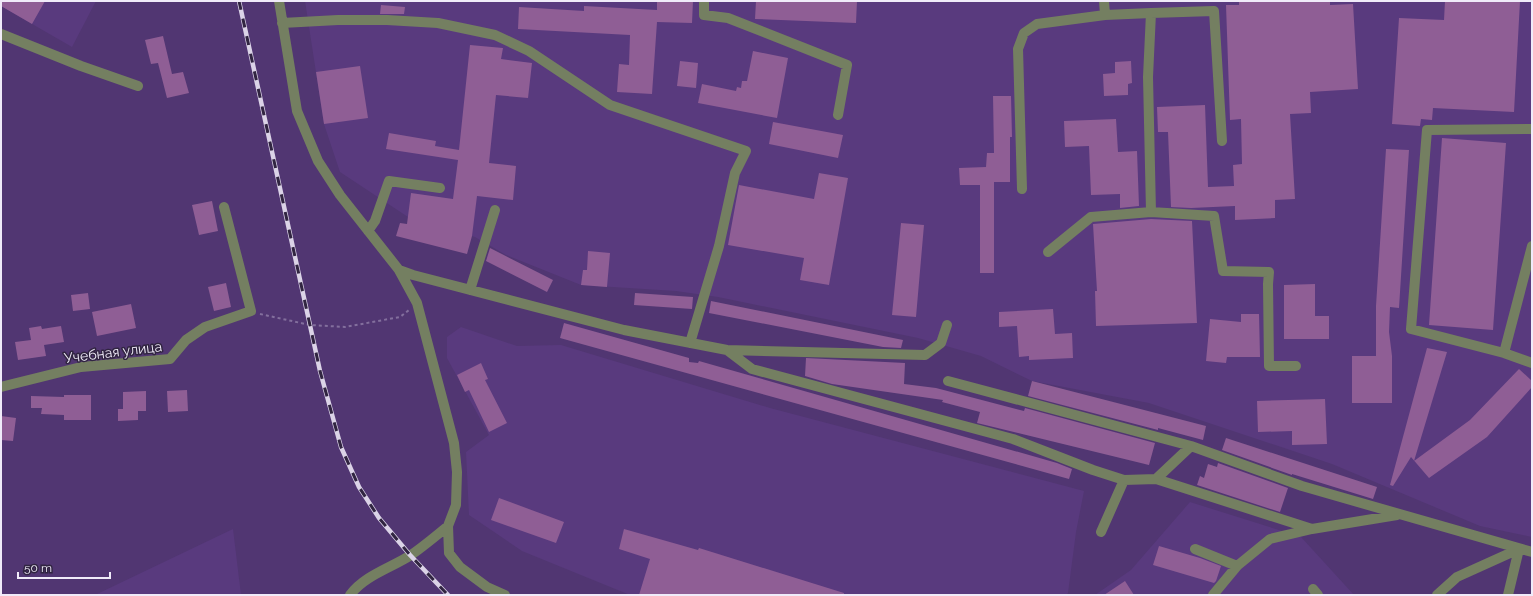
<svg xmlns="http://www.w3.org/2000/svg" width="1533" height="596" viewBox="0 0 1533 596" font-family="Raleway,sans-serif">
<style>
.built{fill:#593a7e}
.building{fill:#8f5e95}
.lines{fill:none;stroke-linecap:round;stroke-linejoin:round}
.path{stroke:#836f9d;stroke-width:2;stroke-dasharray:3 3;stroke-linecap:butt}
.minor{stroke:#747f61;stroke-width:10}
.rail-casing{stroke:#dbd3e7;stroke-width:4.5}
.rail{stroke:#312541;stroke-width:3;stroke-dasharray:9;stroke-linecap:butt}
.labels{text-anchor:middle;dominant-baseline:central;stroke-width:3;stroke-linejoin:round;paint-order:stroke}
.street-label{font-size:14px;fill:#f0ebf9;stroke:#312541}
</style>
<rect width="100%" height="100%" fill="#513672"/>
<path class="built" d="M 1,1 L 96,1 L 72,47 L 1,6 Z
M 305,1 L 1532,1 L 1532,537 L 1480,526 L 1332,464 L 1149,403 L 1032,381 L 981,356 L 918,338 L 718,297 L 676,291 L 581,285 L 506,255 L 475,237 L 408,217 L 340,172 L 324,124 Z
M 461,327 L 517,346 L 561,345 L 770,408 L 1084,491 L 1076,532 L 1068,593 L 1066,595 L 630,595 L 522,551 L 469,515 L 466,452 L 489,435 L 447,358 L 447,337 Z
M 1190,502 L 1301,537 L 1354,595 L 1095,595 L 1131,570 Z
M 233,529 L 241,595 L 95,595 Z"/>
<path class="building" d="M 1,1 L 45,1 L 32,24 L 1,6 Z
M 657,1 L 693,1 L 692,23 L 657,22 L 652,94 L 617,92 L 619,64 L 629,65 L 630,35 L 518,29 L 519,7 L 584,11 L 584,6 L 657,10 Z
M 756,1 L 857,1 L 856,23 L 755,19 Z
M 1239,1 L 1330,1 L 1330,5 L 1353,4 L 1358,89 L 1310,92 L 1311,113 L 1290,114 L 1295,199 L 1275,200 L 1275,218 L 1235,220 L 1235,206 L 1191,208 L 1171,207 L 1168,132 L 1158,132 L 1157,107 L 1205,105 L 1208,187 L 1234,186 L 1233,165 L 1242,164 L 1241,119 L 1230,120 L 1226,5 L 1239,5 Z
M 1445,1 L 1520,1 L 1514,112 L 1433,108 L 1432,120 L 1421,119 L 1420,126 L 1392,124 L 1399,18 L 1444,20 Z
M 381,5 L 405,7 L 404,14 L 380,14 Z
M 163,36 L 172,74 L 183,72 L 189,93 L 167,98 L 158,63 L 151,64 L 145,40 Z
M 470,45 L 503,48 L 501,59 L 532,63 L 528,98 L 496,95 L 489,163 L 516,166 L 513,200 L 477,196 L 472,236 L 467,254 L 396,236 L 400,223 L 407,224 L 411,193 L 453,199 L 458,160 L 386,149 L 389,133 L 436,141 L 435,146 L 459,150 Z
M 753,51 L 788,58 L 777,118 L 698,103 L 702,84 L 736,91 L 737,87 L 741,88 L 742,81 L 747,81 Z
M 680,61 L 698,63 L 696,88 L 677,86 Z
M 1131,61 L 1132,83 L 1128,84 L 1128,95 L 1104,96 L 1103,74 L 1115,73 L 1115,62 Z
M 360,66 L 368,118 L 324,124 L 316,72 Z
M 993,96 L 1011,96 L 1012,137 L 1010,137 L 1010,182 L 994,182 L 994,273 L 980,273 L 980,185 L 960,185 L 959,168 L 986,167 L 987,153 L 994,153 Z
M 1116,119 L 1118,152 L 1137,151 L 1139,206 L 1120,208 L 1120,194 L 1091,195 L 1089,146 L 1065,147 L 1064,121 Z
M 773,122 L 843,135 L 838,158 L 769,144 Z
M 1442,138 L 1506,143 L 1493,330 L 1429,325 Z
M 1386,149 L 1409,150 L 1399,308 L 1390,307 L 1389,332 L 1392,356 L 1392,403 L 1352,403 L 1352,356 L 1376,356 L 1376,306 Z
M 819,173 L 848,178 L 829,285 L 800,280 L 804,258 L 728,245 L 739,185 L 814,199 Z
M 212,201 L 218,231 L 199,235 L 192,205 Z
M 1151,219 L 1192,221 L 1197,323 L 1096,326 L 1095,291 L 1097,291 L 1093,224 Z
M 901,223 L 924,225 L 916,317 L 892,315 Z
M 490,248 L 553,280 L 547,292 L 486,261 Z
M 588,251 L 610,253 L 607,287 L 581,285 L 583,270 L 587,270 Z
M 226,283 L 231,307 L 214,311 L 208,287 Z
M 1315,284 L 1315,316 L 1329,316 L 1329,339 L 1284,339 L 1284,285 Z
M 88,293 L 90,309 L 73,311 L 71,295 Z
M 635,293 L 693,297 L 692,309 L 634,305 Z
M 711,301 L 903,340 L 901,348 L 883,347 L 709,313 Z
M 131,304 L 136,328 L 97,336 L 92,312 Z
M 1053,309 L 1055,334 L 1072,333 L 1073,358 L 1029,360 L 1029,356 L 1019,357 L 1017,326 L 999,327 L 999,312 Z
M 1241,314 L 1259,314 L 1260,357 L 1227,357 L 1226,363 L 1206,361 L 1210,319 L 1241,322 Z
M 564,323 L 689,358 L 689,362 L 698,363 L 699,361 L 1057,463 L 1072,469 L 1069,479 L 560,338 Z
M 41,326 L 42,329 L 61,326 L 64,342 L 44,345 L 46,356 L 18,360 L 15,342 L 31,340 L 29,328 Z
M 1427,348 L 1447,352 L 1414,461 L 1470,420 L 1519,369 L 1532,381 L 1532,387 L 1487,437 L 1429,478 L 1411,457 L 1393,486 L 1390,485 Z
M 806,358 L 905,363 L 904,384 L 936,388 L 1024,411 L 1025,408 L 1155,443 L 1149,465 L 977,423 L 980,412 L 942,402 L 943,400 L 832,384 L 805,376 Z
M 481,363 L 488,379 L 485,380 L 507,423 L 489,432 L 469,390 L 465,392 L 457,375 Z
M 1032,381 L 1206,426 L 1203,440 L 1158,428 L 1158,430 L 1028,396 Z
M 187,390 L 188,411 L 168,412 L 167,391 Z
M 146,391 L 146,411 L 138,411 L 138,420 L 118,421 L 118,409 L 123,409 L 123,392 Z
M 64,395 L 91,395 L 91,420 L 64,420 L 64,415 L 41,414 L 42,408 L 31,408 L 31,396 L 64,397 Z
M 1325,399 L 1327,444 L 1292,445 L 1292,431 L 1258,432 L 1257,401 Z
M 1,416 L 16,418 L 13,441 L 1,440 Z
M 1226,438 L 1377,487 L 1373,499 L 1292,474 L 1292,475 L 1222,450 Z
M 1218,463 L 1288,488 L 1280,512 L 1197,485 L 1200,476 L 1204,478 L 1208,464 L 1217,467 Z
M 499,498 L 564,522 L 556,543 L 491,520 Z
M 624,529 L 698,550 L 699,548 L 844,593 L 844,595 L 639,595 L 650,559 L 619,549 Z
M 1159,546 L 1200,558 L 1221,566 L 1216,581 L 1214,583 L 1153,565 Z
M 1125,581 L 1134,595 L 1104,595 Z"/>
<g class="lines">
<path class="path" d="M 260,314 L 310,325 L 345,327 L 400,317 L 409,310"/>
<path class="minor" d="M 279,1 L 297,111 L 318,161 L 340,195 L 399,270 L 413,275 L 624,330 L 727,350 L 925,355 L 941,343 L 947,325
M 704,1 L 704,15 L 728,18 L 847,65 L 838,115
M 1104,1 L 1105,15 L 1151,13 L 1148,77 L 1151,212 L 1214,216 L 1223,271 L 1269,272 L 1268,284 L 1269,366 L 1296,366
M 1151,13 L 1214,11 L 1222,141
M 282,23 L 338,20 L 387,20 L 438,23 L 495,35 L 529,51 L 610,105 L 746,151 L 735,173 L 719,246 L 690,343
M 1,34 L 81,66 L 138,86
M 1022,189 L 1018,49 L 1024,33 L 1037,24 L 1105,15
M 368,231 L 375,221 L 389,181 L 440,188
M 1532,246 L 1504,353 L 1532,363
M 1048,252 L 1091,217 L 1151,212
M 399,270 L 417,303 L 454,443 L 457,472 L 456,505 L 448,526 L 449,553 L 460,567 L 487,587 L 505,595
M 470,290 L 495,210
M 727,350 L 752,369 L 1013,439 L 1093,470 L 1124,480 L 1156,479 L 1191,446 L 1302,486 L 1532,552
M 1504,353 L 1411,329 L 1427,130 L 1532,129
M 948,381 L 1191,446
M 1,387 L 81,367 L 170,359 L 186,340 L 205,327 L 251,311 L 224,207
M 1156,479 L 1312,529 L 1397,515
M 1101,532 L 1124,480
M 1195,549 L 1237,566
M 1313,589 L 1318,595
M 350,595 C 365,575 391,568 411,555 C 424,546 436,536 448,526
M 1213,595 L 1237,566 L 1270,539 L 1312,529
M 1437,595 L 1457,577 L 1519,549
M 1508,595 L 1519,549"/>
<defs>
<path id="rail" d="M 239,1 L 320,371 L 341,447 L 359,487 L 379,518 L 410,555 L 448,595"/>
</defs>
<use href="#rail" class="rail-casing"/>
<use href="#rail" class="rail"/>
</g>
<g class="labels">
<g class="street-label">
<text transform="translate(113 352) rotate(-7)">Учебная улица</text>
</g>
</g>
<rect width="1533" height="596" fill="none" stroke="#f0ebf9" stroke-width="4"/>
<path d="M18 572v6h92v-6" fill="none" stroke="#f0ebf9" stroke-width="2"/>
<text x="24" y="572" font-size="12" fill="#f0ebf9" stroke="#312541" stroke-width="3" paint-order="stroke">50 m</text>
</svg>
